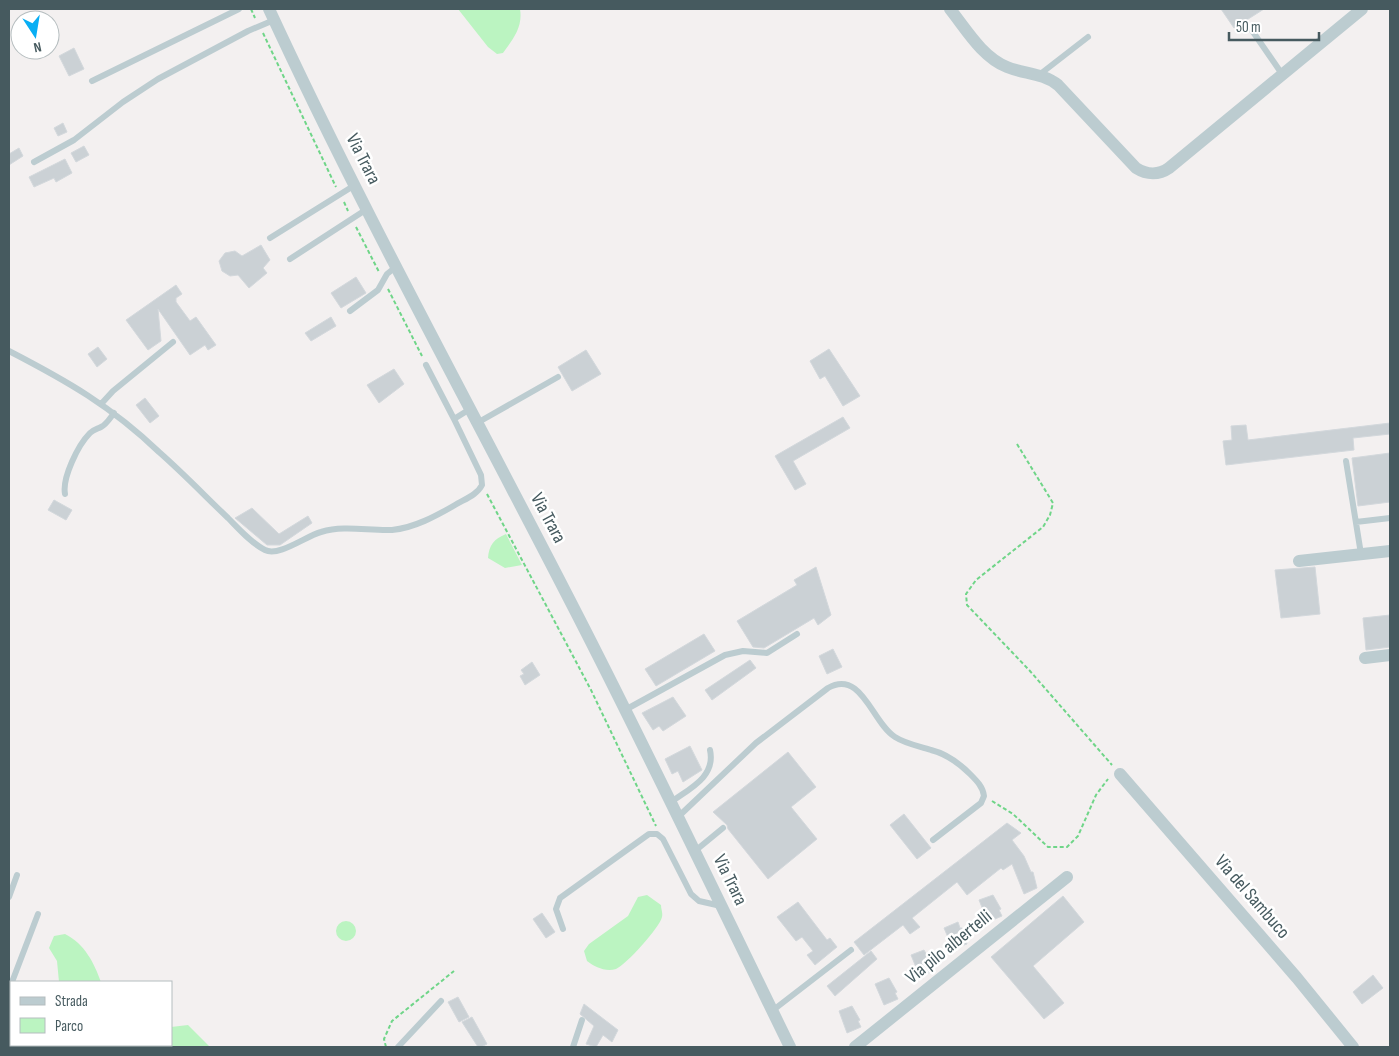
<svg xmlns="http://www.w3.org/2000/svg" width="1399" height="1056" viewBox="0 0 1399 1056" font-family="'Sofia Sans Condensed',sans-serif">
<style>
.green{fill:#bbf4c1}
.building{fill:#cbd1d5;stroke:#d3d8dc}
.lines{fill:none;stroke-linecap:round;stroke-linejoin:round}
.path{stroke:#6fd588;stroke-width:2;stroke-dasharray:4 2.5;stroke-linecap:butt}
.lane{stroke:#bcccd0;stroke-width:6}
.street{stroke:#bcccd0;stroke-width:12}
.labels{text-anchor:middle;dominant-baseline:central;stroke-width:5;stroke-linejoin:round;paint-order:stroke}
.street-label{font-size:19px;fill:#465a5f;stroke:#fff}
</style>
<rect width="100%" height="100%" fill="#f3f0f0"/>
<path class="green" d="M 458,9 L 520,9 C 523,27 513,39 503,53 L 497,54 L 488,47 Z
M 506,534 L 522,565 L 505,568 L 488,558 C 489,545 494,539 506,534 Z
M 647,895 L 661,905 C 661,909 663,913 662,917 C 660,927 626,965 616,969 C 605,972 595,967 587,961 L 584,951 L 589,944 L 628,916 L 638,897 Z
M336 931a10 10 0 1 1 20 0a10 10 0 1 1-20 0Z
M 65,934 C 85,944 94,963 101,982 L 59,982 L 57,961 L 49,948 L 54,936 Z
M 188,1025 L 210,1047 L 156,1047 L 155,1045 L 171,1045 L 171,1027 Z"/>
<path class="building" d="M 1221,9 L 1264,9 L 1234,28 Z
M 74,48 L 84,69 L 69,76 L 59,56 Z
M 63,123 L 67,132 L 58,136 L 54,128 Z
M 84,146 L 89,155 L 76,162 L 71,153 Z
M 19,148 L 23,156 L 9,165 L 9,154 Z
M 65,159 L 72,173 L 56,182 L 54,178 L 34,187 L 29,177 Z
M 261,245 L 270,260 L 263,268 L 267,273 L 249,288 L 238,275 L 230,276 L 222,271 L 219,261 L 225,253 L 235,251 L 242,256 Z
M 356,277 L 366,293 L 341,308 L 331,293 Z
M 176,285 L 182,294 L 176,298 L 176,302 L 190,321 L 196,317 L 216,345 L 208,350 L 205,345 L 190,355 L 158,309 L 161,341 L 148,350 L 126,320 Z
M 331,317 L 336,326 L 311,341 L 305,333 Z
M 98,347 L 107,359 L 97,367 L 88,354 Z
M 829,349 L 860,396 L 843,406 L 825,376 L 820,379 L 810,361 Z
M 586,350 L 601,374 L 572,391 L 558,367 Z
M 394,369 L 404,384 L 379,403 L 367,385 Z
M 145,398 L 159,416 L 150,423 L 136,405 Z
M 843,417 L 850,428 L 793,461 L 806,484 L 795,490 L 775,456 Z
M 1390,423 L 1390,434 L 1353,438 L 1354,450 L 1226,465 L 1223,441 L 1232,440 L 1231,426 L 1246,425 L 1248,440 Z
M 1390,453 L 1390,502 L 1358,506 L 1352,458 Z
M 54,500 L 72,510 L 66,520 L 48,510 Z
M 252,508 L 279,534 L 308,516 L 312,523 L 280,545 L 267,545 L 235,518 Z
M 816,567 L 831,615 L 818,625 L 814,618 L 764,648 L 753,647 L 737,621 L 797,585 L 794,580 Z
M 1315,567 L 1320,614 L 1281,618 L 1275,570 Z
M 1390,615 L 1390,647 L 1366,650 L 1363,618 Z
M 704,634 L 715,651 L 656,686 L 645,669 Z
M 833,649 L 842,667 L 827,674 L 819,656 Z
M 750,660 L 756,668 L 712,700 L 705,690 Z
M 532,662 L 540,675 L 525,685 L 520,676 L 524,674 L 521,670 Z
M 673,697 L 686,716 L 663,731 L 659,726 L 653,730 L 642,713 Z
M 690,746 L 702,770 L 683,782 L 678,771 L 672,774 L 665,759 Z
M 788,752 L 816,787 L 791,807 L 817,839 L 768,879 L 728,829 L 727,825 L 713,812 Z
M 904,814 L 931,848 L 917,859 L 890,825 Z
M 1007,823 L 1021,833 L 1012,840 L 1024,856 L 1031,872 L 1033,872 L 1037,888 L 1024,894 L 1012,864 L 1003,870 L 1001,868 L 967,895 L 957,882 L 912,918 L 920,927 L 910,934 L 903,925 L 864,955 L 854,942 Z
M 993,895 L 1001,909 L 999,910 L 1002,916 L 988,922 L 979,900 Z
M 1063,896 L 1084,922 L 1033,966 L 1064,1003 L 1044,1019 L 991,957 Z
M 798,902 L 827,940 L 830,938 L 837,947 L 815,965 L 807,955 L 813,951 L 802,937 L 796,941 L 777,917 Z
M 542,913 L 555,932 L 546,938 L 533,919 Z
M 958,922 L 960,928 L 962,928 L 967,944 L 953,949 L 944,928 Z
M 924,950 L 932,964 L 930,965 L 933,971 L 920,977 L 911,955 Z
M 871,951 L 877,959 L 835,996 L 827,986 Z
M 1373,975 L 1383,988 L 1362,1004 L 1353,992 Z
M 889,978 L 897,992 L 895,993 L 898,999 L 884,1005 L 875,984 Z
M 458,997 L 469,1017 L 459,1022 L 448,1002 Z
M 584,1004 L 618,1030 L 612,1042 L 603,1035 L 596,1047 L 586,1044 L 594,1026 L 580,1014 Z
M 852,1006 L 860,1020 L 858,1021 L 861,1027 L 847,1033 L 839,1011 Z
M 472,1017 L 487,1044 L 481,1047 L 478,1047 L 462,1022 Z"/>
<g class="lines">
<path class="path" d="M 251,9 L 255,18
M 263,33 L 336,187
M 344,202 L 348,211
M 356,227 L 379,272
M 388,289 L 422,356
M 1017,444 L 1053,503 L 1050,515 L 1043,527 L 976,580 L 966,594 L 967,605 L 1030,671 L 1112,765
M 487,494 L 591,690 L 656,826
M 992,801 L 1013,814 L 1048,847 L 1067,847 L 1078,836 L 1096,795 L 1108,779
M 386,1047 L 384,1039 L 392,1021 L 454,971"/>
<path class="lane" d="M 1251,29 L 1282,74
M 1039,75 L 1088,37
M 92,81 L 239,9
M 34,162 L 74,140 L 123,102 L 158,79 L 248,31 L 274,20
M 270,238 L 355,185
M 290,259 L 367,209
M 350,311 L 378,290 L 387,274 L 397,266
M 9,351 C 67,381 111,406 159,452 C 183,473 205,496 228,518 C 239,529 251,543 265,550 C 279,557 306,536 321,532 C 345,525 368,531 392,530 C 414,528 436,516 455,505 C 465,499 477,495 482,485 L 481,475 L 454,419 L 470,409
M 426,365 L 454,419
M 102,403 L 113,391 L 173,342
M 477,423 L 558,377
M 1346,461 L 1361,554
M 65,494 C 62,478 78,445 90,433 C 93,430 97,429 101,427 C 107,424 110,418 114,413
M 1356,522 L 1390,518
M 625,710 L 725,655 L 743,651 L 767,653 L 797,634
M 671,802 C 689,789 716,777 710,750
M 678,817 L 756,743 L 828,688 C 862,669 872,723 895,737 C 906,744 919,746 931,750 C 947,754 959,763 970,774 C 977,781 983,787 984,796 L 981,803 L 933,840
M 695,851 L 723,828
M 9,897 L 17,875
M 563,929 L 556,909 L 560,898 L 649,834 L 657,834 L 663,839 L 691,894 L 699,901 L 721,906
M 12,982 L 38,914
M 9,991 L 11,985
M 772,1011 L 851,950
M 398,1047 L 441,1001
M 573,1047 L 582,1020"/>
<path class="street" d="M 269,9 C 366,219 479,422 584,628 C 655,767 722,908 790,1047
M 950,9 C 966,29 982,57 1007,67 C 1024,74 1043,73 1058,85 L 1136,168 C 1147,175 1159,175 1169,168 L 1362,9
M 1299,561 L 1390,551
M 1365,658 L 1390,655
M 1120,774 L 1297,978 L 1353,1047
M 855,1047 L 1067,877"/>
</g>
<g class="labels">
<g class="street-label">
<text transform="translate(363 159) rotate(63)">Via Trara</text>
<text transform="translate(548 518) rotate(62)">Via Trara</text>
<text transform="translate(730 880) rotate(64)">Via Trara</text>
<text transform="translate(1252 897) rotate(49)">Via del Sambuco</text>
<text transform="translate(949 947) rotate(-39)">Via pilo albertelli</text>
</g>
</g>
<rect width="1399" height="1056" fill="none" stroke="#465a5f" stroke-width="20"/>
<rect x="10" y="981" width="162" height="65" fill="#ffffff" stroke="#b5bdbf"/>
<rect x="20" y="997" width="25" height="8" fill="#bcccd0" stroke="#b5bdbf"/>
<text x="55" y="1006" font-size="15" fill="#465a5f">Strada</text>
<rect x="20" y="1018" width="25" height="15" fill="#bbf4c1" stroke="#b5bdbf"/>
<text x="55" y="1031" font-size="15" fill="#465a5f">Parco</text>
<g transform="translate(35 35) rotate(168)"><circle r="24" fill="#ffffff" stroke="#b5bdbf"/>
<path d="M0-4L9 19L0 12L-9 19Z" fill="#08aef4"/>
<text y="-8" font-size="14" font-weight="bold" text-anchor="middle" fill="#465a5f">N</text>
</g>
<path d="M1229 32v8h90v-8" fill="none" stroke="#465a5f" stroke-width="2.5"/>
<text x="1236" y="32" font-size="15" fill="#465a5f" stroke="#ffffff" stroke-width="4" paint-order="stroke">50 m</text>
</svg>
